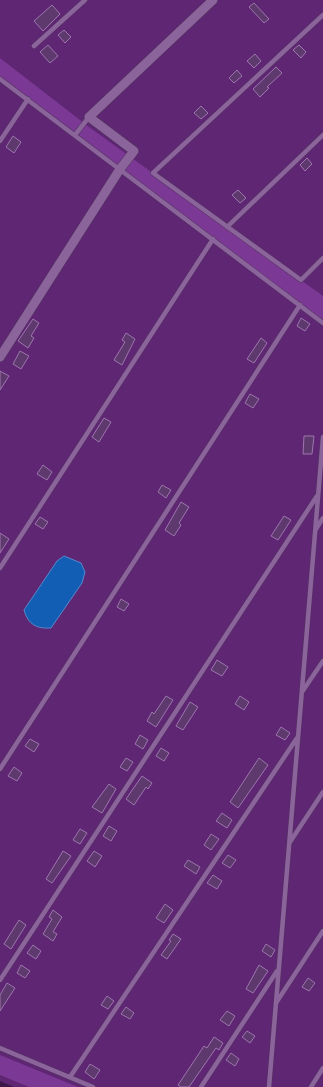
<svg xmlns="http://www.w3.org/2000/svg" width="323" height="1087" viewBox="0 0 323 1087" font-family="'PT Serif',serif">
<style>
.green{fill:#5e2673}
.forest{fill:#7b3894}
.water{fill:#125eb5;stroke:#5789cb}
.building{fill:#5e396d;stroke:#9d76ae}
.lines{fill:none;stroke-linecap:round;stroke-linejoin:round}
.lane-casing{stroke:#51345c;stroke-width:5.5}
.street-casing{stroke:#51345c;stroke-width:10}
.lane{stroke:#8b649b;stroke-width:4.5}
.street{stroke:#8b649b;stroke-width:9}
</style>
<rect width="100%" height="100%" fill="#3c1849"/>
<path class="green" d="M 0,0 L 323,0 L 323,1087 L 14,1087 L 0,1081 Z"/>
<path class="forest" d="M 0,58 L 89,127 L 323,296 L 323,323 L 0,79 Z
M 0,1055 L 78,1087 L 29,1087 L 0,1075 Z"/>
<path class="water" d="M 64,556 L 81,563 L 85,572 L 82,583 L 51,628 C 36,629 28,624 24,610 L 57,561 Z"/>
<path class="building" d="M 254,3 L 269,19 L 264,23 L 249,7 Z
M 52,5 L 60,14 L 43,31 L 34,21 Z
M 64,30 L 71,37 L 65,43 L 58,35 Z
M 48,45 L 58,56 L 50,63 L 40,52 Z
M 299,45 L 306,52 L 301,58 L 293,50 Z
M 255,54 L 261,61 L 254,68 L 247,61 Z
M 276,67 L 282,73 L 267,87 L 269,88 L 260,97 L 253,89 Z
M 237,70 L 242,76 L 234,83 L 229,78 Z
M 201,106 L 208,113 L 201,119 L 194,113 Z
M 13,136 L 21,142 L 14,153 L 6,147 Z
M 307,158 L 312,164 L 305,171 L 300,165 Z
M 238,190 L 246,198 L 240,203 L 232,195 Z
M 301,318 L 310,324 L 305,331 L 297,326 Z
M 33,319 L 39,323 L 31,336 L 34,338 L 28,348 L 18,341 Z
M 126,333 L 135,339 L 122,365 L 114,360 L 125,342 L 122,340 Z
M 261,338 L 267,343 L 254,363 L 247,359 Z
M 20,351 L 29,356 L 21,369 L 13,364 Z
M 0,371 L 9,376 L 0,390 Z
M 250,394 L 259,399 L 253,408 L 245,403 Z
M 104,418 L 111,422 L 99,442 L 92,437 Z
M 304,436 L 314,436 L 312,454 L 303,454 Z
M 43,465 L 52,472 L 47,480 L 37,474 Z
M 162,485 L 171,490 L 166,498 L 158,492 Z
M 181,502 L 189,507 L 179,523 L 181,525 L 174,536 L 165,530 Z
M 284,516 L 291,520 L 278,540 L 271,536 Z
M 40,517 L 48,522 L 43,529 L 35,524 Z
M 0,533 L 9,539 L 0,553 Z
M 121,599 L 129,604 L 124,611 L 117,607 Z
M 217,660 L 228,667 L 222,676 L 211,670 Z
M 166,696 L 173,700 L 156,727 L 147,721 L 152,712 L 154,714 Z
M 240,696 L 249,702 L 244,710 L 235,704 Z
M 190,702 L 198,707 L 183,730 L 176,726 Z
M 281,727 L 290,733 L 285,740 L 276,735 Z
M 140,735 L 148,740 L 143,749 L 135,744 Z
M 30,739 L 39,744 L 34,752 L 25,746 Z
M 161,748 L 169,753 L 164,761 L 156,756 Z
M 126,758 L 133,762 L 127,771 L 120,767 Z
M 259,758 L 268,765 L 238,808 L 230,802 Z
M 14,767 L 22,773 L 17,781 L 8,776 Z
M 142,776 L 152,783 L 148,789 L 146,787 L 134,805 L 126,799 Z
M 109,784 L 116,789 L 102,813 L 92,807 Z
M 222,813 L 232,820 L 227,828 L 216,821 Z
M 109,826 L 117,831 L 111,841 L 103,836 Z
M 80,829 L 87,833 L 80,844 L 73,840 Z
M 211,834 L 219,839 L 211,850 L 204,845 Z
M 63,851 L 71,856 L 52,883 L 46,879 Z
M 94,851 L 102,856 L 95,867 L 87,861 Z
M 228,855 L 236,860 L 230,868 L 222,863 Z
M 188,860 L 200,867 L 196,874 L 184,866 Z
M 213,875 L 222,881 L 217,889 L 207,883 Z
M 165,904 L 173,910 L 164,923 L 156,918 Z
M 53,910 L 62,917 L 53,932 L 57,934 L 53,941 L 43,934 L 52,919 L 49,917 Z
M 19,920 L 26,925 L 11,949 L 4,944 Z
M 173,934 L 181,939 L 167,959 L 161,955 L 171,941 L 169,940 Z
M 266,944 L 275,950 L 271,957 L 262,951 Z
M 33,945 L 41,951 L 36,959 L 27,953 Z
M 21,965 L 30,971 L 25,978 L 17,973 Z
M 259,965 L 268,971 L 253,993 L 246,989 Z
M 308,978 L 315,983 L 309,991 L 302,987 Z
M 7,983 L 15,988 L 0,1011 L 0,995 Z
M 107,996 L 114,1001 L 108,1009 L 101,1005 Z
M 126,1007 L 134,1013 L 130,1019 L 121,1014 Z
M 227,1011 L 235,1016 L 229,1026 L 220,1020 Z
M 247,1031 L 255,1036 L 250,1043 L 242,1037 Z
M 214,1037 L 223,1043 L 219,1050 L 216,1048 L 189,1087 L 181,1087 L 178,1085 L 204,1046 L 207,1048 Z
M 231,1053 L 239,1059 L 235,1066 L 226,1060 Z
M 90,1064 L 100,1070 L 94,1079 L 85,1072 Z"/>
<g class="lines">
<defs>
<path id="lane" d="M 323,15 L 153,173 L 301,280 L 323,258
M 34,46 L 85,0
M 0,79 L 323,323
M 75,135 L 89,117
M 0,141 L 28,99
M 227,227 L 323,135
M 316,529 L 323,518
M 0,568 L 213,239
M 302,692 L 323,661
M 0,769 L 300,305
M 290,842 L 323,792
M 0,980 L 317,496
M 276,1003 L 323,931
M 0,1048 L 93,1087
M 70,1077 L 297,738
M 201,1087 L 277,971
M 269,1087 L 323,437
M 311,1087 L 323,1068"/>
<path id="street" d="M 0,357 L 120,169 L 134,151 L 89,117 L 213,0"/>
</defs>
<use href="#lane" class="lane-casing"/>
<use href="#street" class="street-casing"/>
<use href="#lane" class="lane"/>
<use href="#street" class="street"/>
</g>
</svg>
